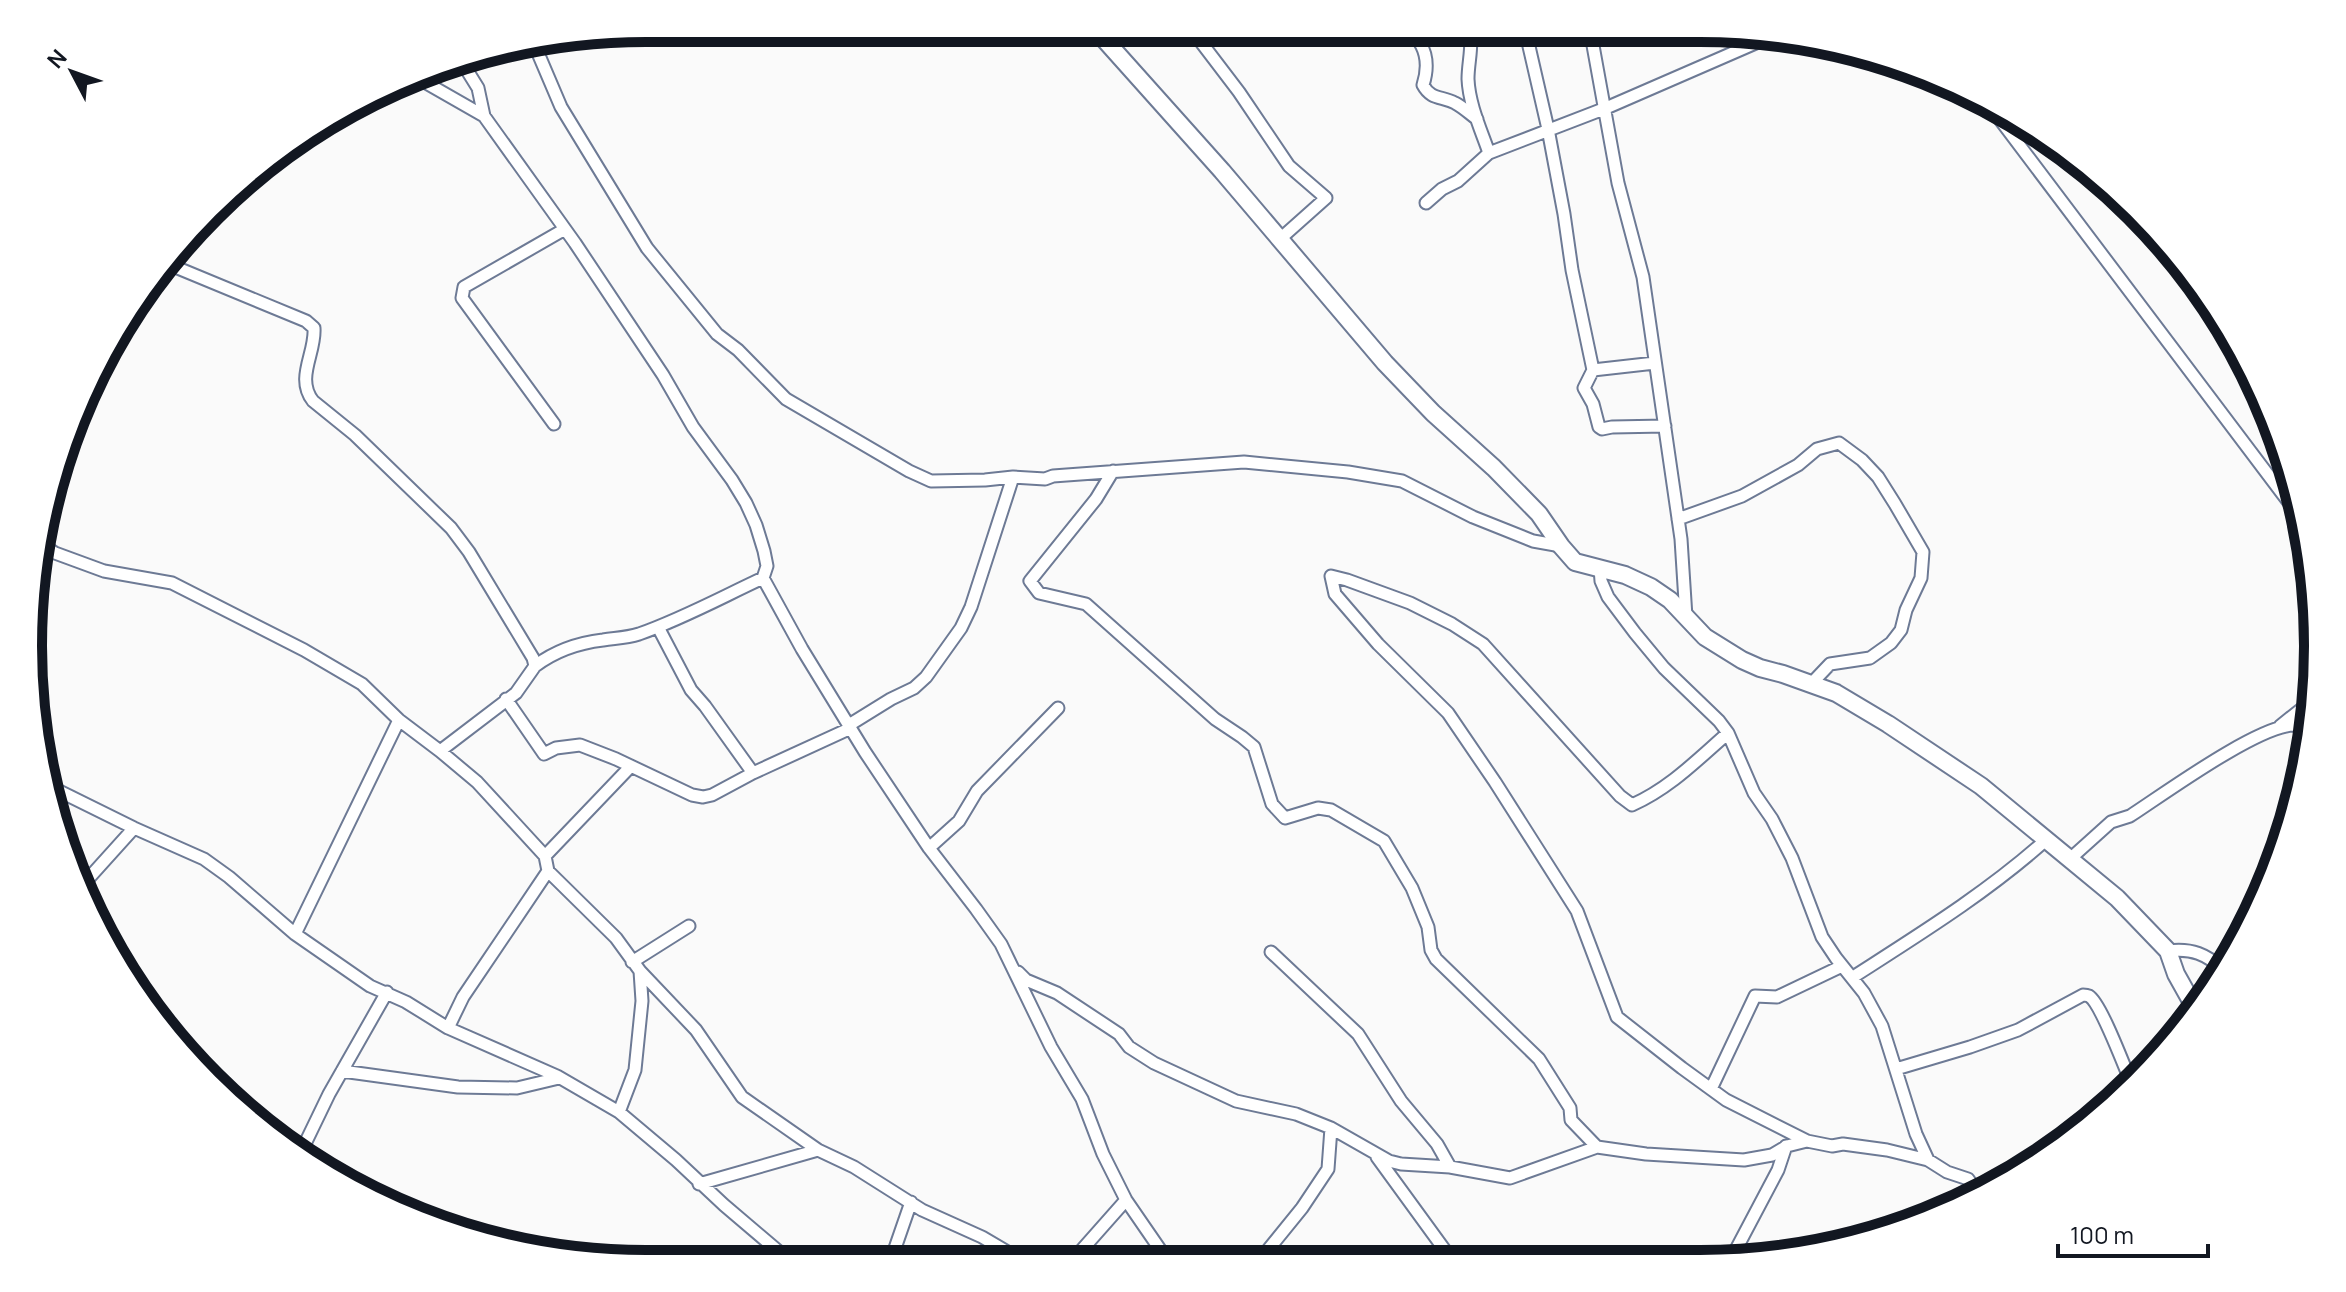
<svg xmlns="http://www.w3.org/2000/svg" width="2346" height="1292" viewBox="0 0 2346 1292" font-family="Manrope,sans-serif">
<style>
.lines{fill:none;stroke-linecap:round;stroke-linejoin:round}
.street-casing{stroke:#6d7a95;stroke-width:15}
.secondary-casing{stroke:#6d7a95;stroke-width:20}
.street{stroke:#fff;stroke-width:11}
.secondary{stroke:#fff;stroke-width:16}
.rim{fill:none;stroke:#121721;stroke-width:10}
</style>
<rect width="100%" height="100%" fill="#fafafa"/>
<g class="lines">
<defs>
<path id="street" d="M 1191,29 L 1239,92 L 1289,166 L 1326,198 L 1280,239
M 1407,29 C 1426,43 1430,63 1423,85 C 1431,100 1442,96 1455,103 C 1463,107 1470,114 1477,119
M 1470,29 C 1473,46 1468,63 1468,79 C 1469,104 1481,130 1489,153
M 1525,29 L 1548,129 L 1564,214 L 1572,270 L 1593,370 L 1584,388 L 1593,404 L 1599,427 L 1602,429 L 1612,427 L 1665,426
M 1590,29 L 1618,183 L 1643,277 L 1681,539 L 1686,617
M 535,46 L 561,107 L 647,248 L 717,334 L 738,350 L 786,399 L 909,471 L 931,481 L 985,480 L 1013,477 L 1045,479 L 1053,476 L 1244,462 L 1348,472 L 1402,481 L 1473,517 L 1533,541 L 1561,546
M 460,59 L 478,88 L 484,116 L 575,243 L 663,375 L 693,427 L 732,480 L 746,503 L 756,525 L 764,551 L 767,566 L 763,578 L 802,649 L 865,752 L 929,848 L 976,909 L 1001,944 L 1051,1047 L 1082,1099 L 1103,1154 L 1126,1200 L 1168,1261
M 414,79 L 421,80 L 484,116
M 1986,101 L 2303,521
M 1426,203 L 1442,189 L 1458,181 L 1489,153 L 1606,108 L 1774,35
M 168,264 L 306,321 L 314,328 C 316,353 295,378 313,401 L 355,435 L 451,528 L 469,552 L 533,658 L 535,666 L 516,693 L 440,751
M 1593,370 L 1655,363
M 554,424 L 462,298 L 464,287 L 565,229
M 1113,471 L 1096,499 L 1030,581 L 1039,593 L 1086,604 L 1215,719 L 1242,737 L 1254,747 L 1272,804 L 1285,818 L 1318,808 L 1331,810 L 1384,841 L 1412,888 L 1428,927 L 1431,950 L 1436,959 L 1539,1059 L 1570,1108 L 1571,1120 L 1597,1147
M 1678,519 L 1742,496 L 1798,465 L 1817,449 L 1839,443 L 1862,460 L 1878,477 L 1895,504 L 1923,552 L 1921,578 L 1906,610 L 1901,630 L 1891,643 L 1870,658 L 1830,664 L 1811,684
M 43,545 L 55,553 L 104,571 L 172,583 L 304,650 L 362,684 L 399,720 L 440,751 L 477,782 L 545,856 L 548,871 L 616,938 L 640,971 L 696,1030 L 742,1097 L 818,1150 L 854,1167 L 922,1210 L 982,1237 L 1023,1261
M 1600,568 L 1601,581 L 1608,597 L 1635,633 L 1664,668 L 1719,721 L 1728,733 L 1754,793 L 1772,819 L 1792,858 L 1822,937 L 1836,958 L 1864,993 L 1882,1026 L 1916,1134 L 1928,1160 L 1947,1172 L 1968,1179 L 1977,1192
M 658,627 L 691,690 L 705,706 L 753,773
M 535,666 C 555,651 577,643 603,640 C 616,638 626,638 639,634 C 682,619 722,597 763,578
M 506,699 L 544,754 L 556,748 L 580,745 L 616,759 L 692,795 L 703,797 L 712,795 L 753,773 L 851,728
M 849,725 L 891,699 L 914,688 L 926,677 L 961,628 L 971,607 L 1013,477
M 2280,726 L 2314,699
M 1728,733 C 1697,760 1670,788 1632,805 L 1620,796 L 1483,644 L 1452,624 L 1410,603 L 1347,580 L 1331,576 L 1335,594 L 1378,644 L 1448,713 L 1495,782 L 1577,911 L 1617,1017 L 1682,1068 L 1726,1100 L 1807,1141
M 53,788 L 134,828 L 204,859 L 229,877 L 295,934 L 370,986 L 406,1002 L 448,1028 L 557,1076 L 619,1112 L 676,1160 L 724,1205 L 791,1262
M 929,848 L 959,821 L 977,791 L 1058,708
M 545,856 L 631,766
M 2071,858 L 2111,822 L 2130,816 C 2164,794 2257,726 2294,725 C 2300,725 2306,728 2312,730
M 79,889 L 134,828
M 295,934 L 399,720
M 2168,951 C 2192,948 2206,954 2224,970
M 1271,952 L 1358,1034 L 1401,1101 L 1437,1144 L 1450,1167
M 632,962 L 689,926
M 1018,972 L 1026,980 L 1057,993 L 1119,1034 L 1129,1047 L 1154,1063 L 1236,1101 L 1296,1114 L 1331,1128 L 1389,1161 L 1401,1164 L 1450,1167 L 1510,1178 L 1597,1147 L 1646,1154 L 1744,1160 L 1772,1155 L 1787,1146 L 1807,1141 L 1832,1146 L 1843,1144 L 1887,1150 L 1928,1160
M 1853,977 C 1920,934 1988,892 2047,839
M 448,1028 L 463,997 L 548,871
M 1896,1069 L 1970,1047 L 2018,1030 L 2083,995 C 2085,995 2087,995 2089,996 C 2101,1003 2126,1071 2133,1087
M 342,1071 L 458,1087 L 517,1088 L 559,1078
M 1711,1089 L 1755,996 L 1777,997 L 1842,966
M 619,1112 L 635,1070 L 642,1001 L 640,971
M 301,1152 L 329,1094 L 387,992
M 1377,1157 L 1452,1260
M 699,1184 L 818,1150
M 1731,1259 L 1778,1170 L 1786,1146
M 1072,1261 L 1126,1200
M 1259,1261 L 1302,1208 L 1328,1169 L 1331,1128
M 887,1262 L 893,1254 L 911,1202"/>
<path id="secondary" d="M 1095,29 L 1222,171 L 1385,363 L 1433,413 L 1494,468 L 1539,514 L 1561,546 L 1575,562 L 1625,575 L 1651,587 L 1670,600 L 1705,637 L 1742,660 L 1760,668 L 1783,674 L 1836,693 L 1888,724 L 1981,786 L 2117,898 L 2168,951 L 2176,974 L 2195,1008"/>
</defs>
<use href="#street" class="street-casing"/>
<use href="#secondary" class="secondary-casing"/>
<use href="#street" class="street"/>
<use href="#secondary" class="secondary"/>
</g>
<path d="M0 0H2346V1292H0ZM646 42H1700A604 604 0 0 1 2304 646V646A604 604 0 0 1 1700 1250H646A604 604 0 0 1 42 646V646A604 604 0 0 1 646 42Z" fill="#fff" fill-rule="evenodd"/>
<path class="rim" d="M646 42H1700A604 604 0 0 1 2304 646V646A604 604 0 0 1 1700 1250H646A604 604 0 0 1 42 646V646A604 604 0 0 1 646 42Z"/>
<g transform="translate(72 72) rotate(311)" stroke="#ffffff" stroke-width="6" paint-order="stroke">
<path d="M0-6L14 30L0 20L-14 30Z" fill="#121721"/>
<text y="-12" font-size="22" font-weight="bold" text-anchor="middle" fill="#121721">N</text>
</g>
<path d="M2058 1244v12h150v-12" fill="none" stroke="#121721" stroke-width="4"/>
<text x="2070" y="1244" font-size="24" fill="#121721" stroke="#ffffff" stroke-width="6" paint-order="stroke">100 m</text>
</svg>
